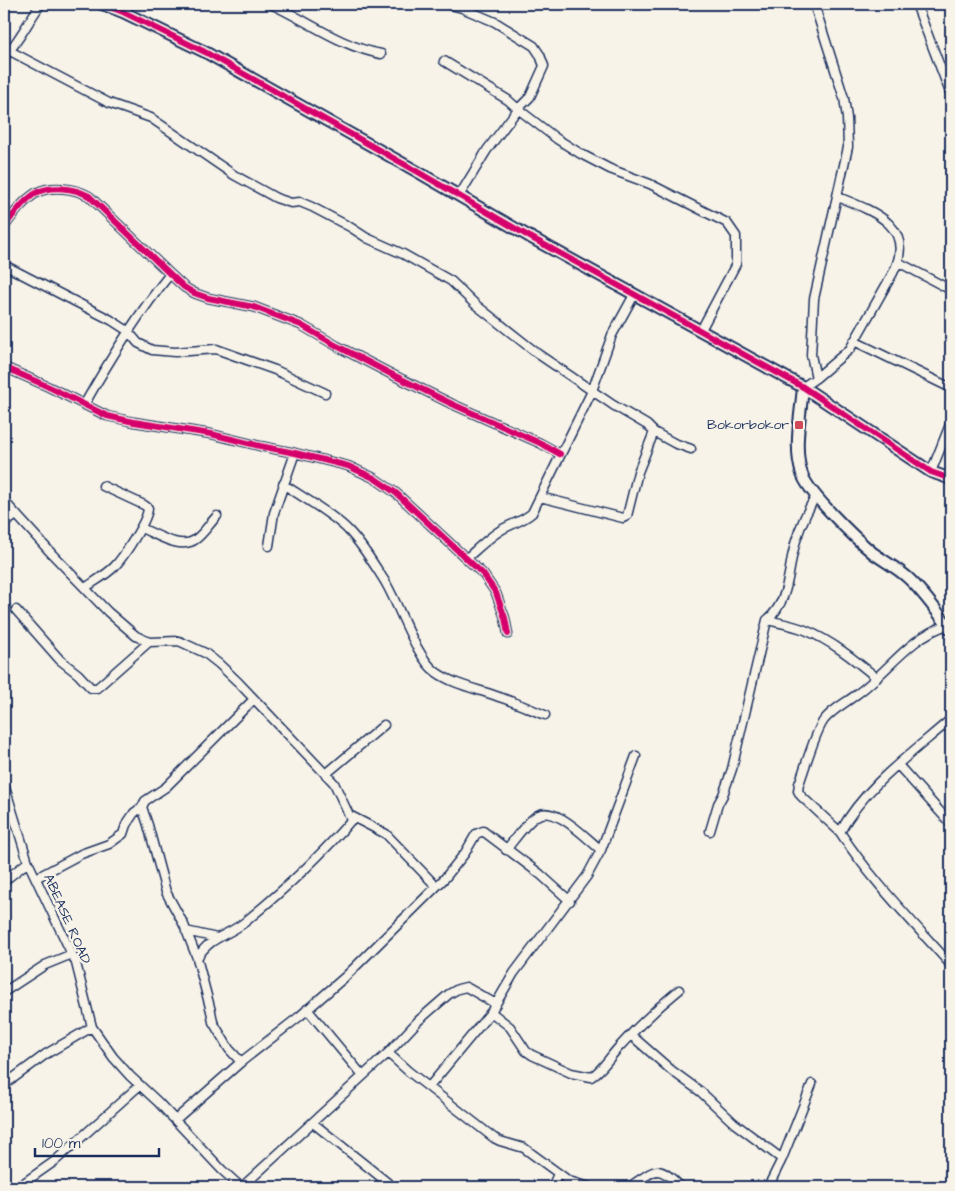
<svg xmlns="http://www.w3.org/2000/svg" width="955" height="1191" viewBox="0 0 955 1191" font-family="'Architects Daughter',sans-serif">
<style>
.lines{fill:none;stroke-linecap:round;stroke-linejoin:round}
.minor-casing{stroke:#1b2f5e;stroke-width:11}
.tertiary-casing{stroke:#1b2f5e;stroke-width:14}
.minor{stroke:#f7f3e8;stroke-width:8}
.tertiary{stroke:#f7f3e8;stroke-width:10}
.cycleway-casing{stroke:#f7f3e8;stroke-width:9}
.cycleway{stroke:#d6006c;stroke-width:6}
.poi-dot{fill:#d1495b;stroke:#f7f3e8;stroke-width:2}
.labels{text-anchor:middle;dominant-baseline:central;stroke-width:5;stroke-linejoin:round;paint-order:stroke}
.poi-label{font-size:14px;fill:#1b2f5e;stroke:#f7f3e8;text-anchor:end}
.street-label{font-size:14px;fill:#1b2f5e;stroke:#f7f3e8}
</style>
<rect width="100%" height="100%" fill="#f7f3e8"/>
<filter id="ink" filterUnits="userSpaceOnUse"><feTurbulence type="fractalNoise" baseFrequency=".02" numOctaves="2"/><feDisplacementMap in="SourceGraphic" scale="10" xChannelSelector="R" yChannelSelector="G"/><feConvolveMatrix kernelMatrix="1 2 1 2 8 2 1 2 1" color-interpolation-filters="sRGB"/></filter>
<g filter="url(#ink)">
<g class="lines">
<defs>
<path id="minor" d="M 271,4 C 308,21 340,46 381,54
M 447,4 L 462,8 L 495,22 L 534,46 L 540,55 L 544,66 L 530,97 L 518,109 L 487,150 L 459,196
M 916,4 L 951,95
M 123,12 L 130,4
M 10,51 L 109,103 L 151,118 L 234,175 L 276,198 L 291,203 L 300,202 L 312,207 L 350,227 L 367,238 L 403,254 L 451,281 L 476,305 L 538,354 L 613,405 L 647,425 L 654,432 L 674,443 L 691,449
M 4,57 C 19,42 28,21 41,4
M 444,61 L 508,100 L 518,109 L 557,139 L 581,154 L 610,169 L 650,184 L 727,223 L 736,236 L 736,264 L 701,330
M 4,227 C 13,215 23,201 36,193 C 51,185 74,188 89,196 L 170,274 L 184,287 L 194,293 L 208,298 L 254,307 L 301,325 L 337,346 L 391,374 L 452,404 L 540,443 L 560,454
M 898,262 L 951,290
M 4,265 L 111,320 L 128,331 L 138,343 L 152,350 L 175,352 L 216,349 L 275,370 L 325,393
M 854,341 L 951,388
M 4,367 L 49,387 L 107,416 L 134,422 L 211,434 L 260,446 L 295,453 L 348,466 L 374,478 L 396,493 L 483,574 L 496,593 L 505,618 L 508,634
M 816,378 L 850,349 L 893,273 C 917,226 873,211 838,197
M 803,387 L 816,378 L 811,355 L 814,299 L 848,147 L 847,118 L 844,98 L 814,4
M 84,405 C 110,359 137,315 170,274
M 931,472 L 951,422
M 283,484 C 302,497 333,514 348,530 C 362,544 373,563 384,580 C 398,602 416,658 436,672 C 454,685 478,689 499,697 C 515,702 530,709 545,715
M 540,497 L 623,518 L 627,516 L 638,472 L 654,432
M 4,501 L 52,554 L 108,612 L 136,636 L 149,642 L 179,641 L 205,653 L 219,664 L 238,682 L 334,783 L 349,815 L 386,834 L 436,886
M 4,524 L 16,515
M 141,528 C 156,534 181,551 196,539 C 204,533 210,523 217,516
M 269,546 L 274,513 L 295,453
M 467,558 C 478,548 488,538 501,530 C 511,524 523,521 532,513 L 592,391 L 612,335 L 634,295
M 85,588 C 95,581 106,575 114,567 C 123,558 148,520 148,508 L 144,505 L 103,486
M 16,610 L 60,660 L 78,674 L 91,688 L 97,688 L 149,642
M 767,620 C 780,623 793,625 805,630 C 832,641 855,660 877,678
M 951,719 C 911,754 866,785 840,832 C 871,880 913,922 951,965
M 898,765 L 951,824
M 326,774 L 384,725
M 4,784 L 28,862 L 76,963 L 92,1027 L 113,1057 L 130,1076 L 158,1102 L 222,1170 L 241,1187
M 142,807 L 145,801 L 166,787 L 254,699
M 710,831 L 718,804 L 723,795 L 732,769 L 767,620 C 786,605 788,579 792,557 C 796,536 805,514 816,496
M 840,832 L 801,796 L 798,791 L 799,784 C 805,768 815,732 824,720 C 834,708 846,703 857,694 C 888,672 910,636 948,625
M 506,850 C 515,839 524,825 535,817 C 553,802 586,838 601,850
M 36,878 L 81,854 L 109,844 L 123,834 L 126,825 L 134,813 L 142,807 L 148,825 L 166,892 L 184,925 L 197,958 L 211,1011 L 213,1022 L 229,1049 L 241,1062
M 4,881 L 28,862
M 186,931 L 217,938
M 197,958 C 212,935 226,937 245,922 C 284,890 321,856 353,818
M 4,992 L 45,965 L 72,954
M 307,1009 L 362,1075
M 491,1012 L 510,1027 L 526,1051 L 532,1055 L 571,1073 L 591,1077 C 603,1070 610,1056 620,1046 C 638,1026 658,1007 679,990
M 631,1035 L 671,1070 L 701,1092 L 734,1123 L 782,1159
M 388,1053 L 408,1071 L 494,1138 L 500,1141 L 524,1148 L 569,1181 L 589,1187
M 4,1085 L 46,1054 L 92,1027
M 429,1087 L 491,1012 L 514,973 L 587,876 L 601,850 L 636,756
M 175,1120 L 241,1062 L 300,1016 L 346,976 L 445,878 L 465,853 L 476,834 L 483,831 L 540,874 L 570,901
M 313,1123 L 393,1187
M 18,1187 L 55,1161 L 140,1085
M 242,1187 L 388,1053 L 418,1021 L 449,994 L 458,989 L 466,987 L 496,1004
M 552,1187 L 558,1174
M 629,1187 C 656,1170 656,1162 681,1187
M 768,1187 L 782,1159 L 812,1084"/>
<path id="tertiary" d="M 102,4 L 123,12 L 205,52 L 418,172 L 530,237 L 803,387 L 931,472 L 951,479
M 803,387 C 801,413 793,449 802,474 C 808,493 856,539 873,553 C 884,561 897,568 907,577 C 924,592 937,612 951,630"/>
</defs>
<use href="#minor" class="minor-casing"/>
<use href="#tertiary" class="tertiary-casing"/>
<use href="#minor" class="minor"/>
<use href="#tertiary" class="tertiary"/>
<defs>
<path id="cycleway" d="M 102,4 L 123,12 L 205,52 L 418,172 L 530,237 L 803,387 L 931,472 L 951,479
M 4,227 C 13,215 23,201 36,193 C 51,185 74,188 89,196 L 170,274 L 184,287 L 194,293 L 208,298 L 254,307 L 301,325 L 337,346 L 391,374 L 452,404 L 540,443 L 560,454
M 4,367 L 49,387 L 107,416 L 134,422 L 211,434 L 260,446 L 295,453 L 348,466 L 374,478 L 396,493 L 483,574 L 496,593 L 505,618 L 508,634"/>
</defs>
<use href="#cycleway" class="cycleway-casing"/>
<use href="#cycleway" class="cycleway"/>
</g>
</g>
<rect class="poi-dot" x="794" y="420" width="10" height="10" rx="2.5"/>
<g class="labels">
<g class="poi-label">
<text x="789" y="425">Bokorbokor</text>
</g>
<g class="street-label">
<text transform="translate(67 919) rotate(66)">ABEASE ROAD</text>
</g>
</g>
<rect width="955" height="1191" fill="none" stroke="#f7f3e8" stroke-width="20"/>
<rect x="10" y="10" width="935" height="1171" fill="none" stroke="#1b2f5e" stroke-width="2" filter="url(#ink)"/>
<path d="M35 1148v8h124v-8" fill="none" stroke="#1b2f5e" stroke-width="2.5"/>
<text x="42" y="1148" font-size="15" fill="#1b2f5e" stroke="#f7f3e8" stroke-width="4" paint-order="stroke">100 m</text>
</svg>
